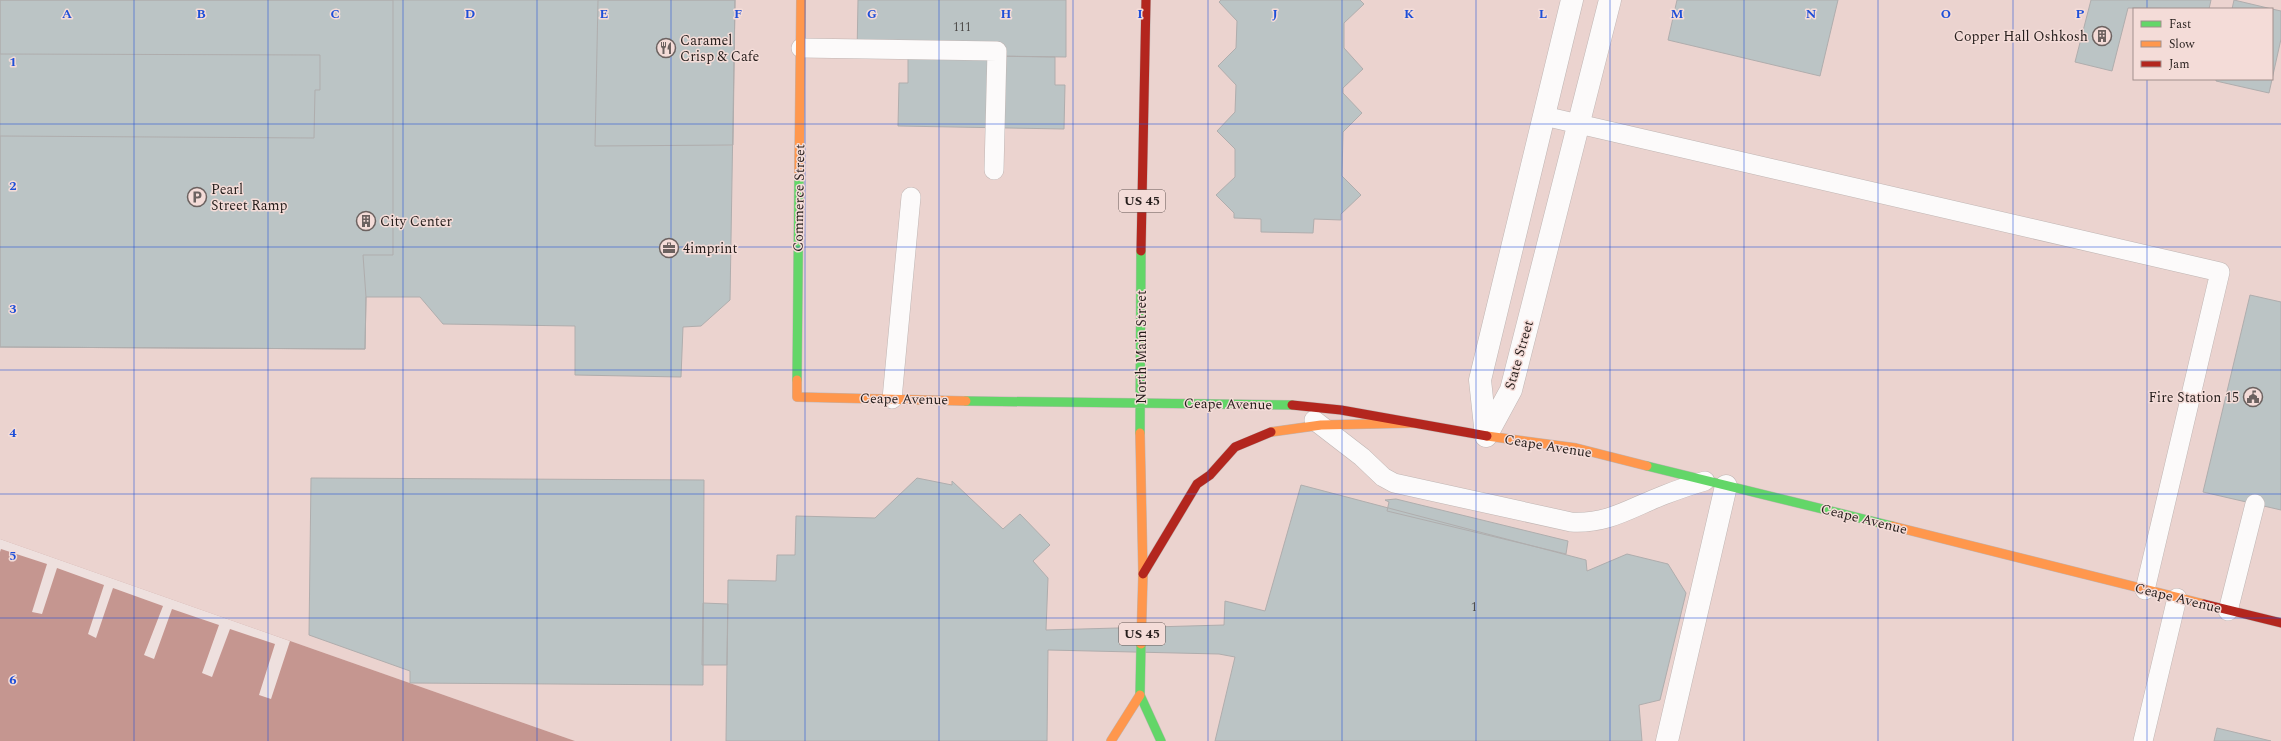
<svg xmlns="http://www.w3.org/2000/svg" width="2281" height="741" viewBox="0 0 2281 741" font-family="Spectral,serif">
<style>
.built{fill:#ebd3cf;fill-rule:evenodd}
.water{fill:#c59690}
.pier{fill:#eee0de}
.building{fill:#bbc4c5;stroke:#afadad}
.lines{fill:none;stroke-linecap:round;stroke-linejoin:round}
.lane-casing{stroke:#bfb5b3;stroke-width:20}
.street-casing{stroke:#bfb5b3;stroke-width:23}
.fast-casing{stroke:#bfb5b3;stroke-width:10}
.slow-casing{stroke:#bfb5b3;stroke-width:10}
.jam-casing{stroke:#bfb5b3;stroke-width:10}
.lane{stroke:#fcfafa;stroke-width:19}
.street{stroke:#fcfafa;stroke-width:22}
.fast{stroke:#63d668;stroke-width:9}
.slow{stroke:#ff974d;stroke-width:9}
.jam{stroke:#b3261e;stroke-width:9}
.grid{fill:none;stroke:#1d4ed8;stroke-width:1;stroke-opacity:0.55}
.labels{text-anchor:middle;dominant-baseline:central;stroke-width:3;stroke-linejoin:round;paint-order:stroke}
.number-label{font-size:12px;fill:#4b4846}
.shield{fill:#f4dcd8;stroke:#645754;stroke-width:1}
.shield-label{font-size:13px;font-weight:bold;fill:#261e1c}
.poi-label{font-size:14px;fill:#261e1c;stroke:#f4dcd8;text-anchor:start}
.street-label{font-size:14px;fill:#261e1c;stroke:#f4dcd8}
.grid-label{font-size:13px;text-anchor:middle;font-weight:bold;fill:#1d4ed8;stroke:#f4dcd8;stroke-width:3;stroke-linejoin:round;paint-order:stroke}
</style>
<rect width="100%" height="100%" fill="#eee0de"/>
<path class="built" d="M 0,0 L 2281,0 L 2281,741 L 575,741 L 0,539 ZM 2134,9 L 2272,9 L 2272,79 L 2134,79 Z"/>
<path class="water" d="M 0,539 L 575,741 L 0,741 Z"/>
<path class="pier" d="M 0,539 L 290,641 L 271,699 L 259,695 L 275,644 L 230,629 L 212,677 L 202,673 L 219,625 L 172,609 L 154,659 L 144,655 L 163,606 L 113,588 L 96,638 L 88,634 L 104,585 L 57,568 L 42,614 L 32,612 L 47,564 L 1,549 L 0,552 Z"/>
<path class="building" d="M 0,0 L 393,0 L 393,255 L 363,255 L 366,297 L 365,349 L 0,347 L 0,136 L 314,138 L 315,90 L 320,90 L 320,55 L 0,54 Z
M 0,0 L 735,0 L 730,300 L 701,326 L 683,327 L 681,377 L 575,375 L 575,326 L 443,324 L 420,297 L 366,297 L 365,349 L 0,347 Z
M 598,0 L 735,0 L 733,145 L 595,146 Z
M 858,0 L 1066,0 L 1066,57 L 857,54 Z
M 1221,0 L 1360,0 L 1364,4 L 1344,23 L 1344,48 L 1363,69 L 1343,88 L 1343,93 L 1362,113 L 1343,132 L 1342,176 L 1361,195 L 1341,214 L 1341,220 L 1314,219 L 1313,233 L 1261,232 L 1261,219 L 1234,218 L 1234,213 L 1216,195 L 1235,177 L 1235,149 L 1217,131 L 1235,112 L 1236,85 L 1218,66 L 1236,48 L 1237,21 L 1219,2 Z
M 1677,0 L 1838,0 L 1820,76 L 1668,40 Z
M 2091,0 L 2211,0 L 2209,9 L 2128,8 L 2112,71 L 2075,62 Z
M 2234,0 L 2272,9 L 2232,9 Z
M 2272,9 L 2281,11 L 2281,39 L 2269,93 L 2216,81 L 2216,79 L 2272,79 Z
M 908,55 L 1055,57 L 1055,85 L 1065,85 L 1064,129 L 898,126 L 899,83 L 908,83 Z
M 2250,295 L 2281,302 L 2281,510 L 2203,492 Z
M 311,478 L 704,480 L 703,685 L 410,683 L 410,671 L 309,635 Z
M 917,478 L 952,485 L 952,481 L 1003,529 L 1020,514 L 1050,545 L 1033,561 L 1048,578 L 1046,630 L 1224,625 L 1225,601 L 1265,611 L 1301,485 L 1586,560 L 1587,571 L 1627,554 L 1668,564 L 1686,593 L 1660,700 L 1639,705 L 1642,741 L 1215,741 L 1235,657 L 1219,654 L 1048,650 L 1047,741 L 726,741 L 728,580 L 776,581 L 777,555 L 795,555 L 796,516 L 875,518 Z
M 1396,499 L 1568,541 L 1566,554 L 1387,511 L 1389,502 L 1385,500 Z
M 703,603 L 728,604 L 727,665 L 702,665 Z
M 2217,728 L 2271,741 L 2214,741 Z"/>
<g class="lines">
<defs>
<path id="lane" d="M 801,48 L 997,51 L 994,170
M 1544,116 L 2220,272 L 2145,590
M 892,399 L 911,197
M 1314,420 L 1362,457 L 1383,477 L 1394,483 L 1571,522 C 1609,524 1630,508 1664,495 C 1677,490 1691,485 1705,481
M 2228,611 L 2255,504
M 2143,741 L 2177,598"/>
<path id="street" d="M 1486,436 L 1511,390 L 1610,0
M 1486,436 L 1480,380 L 1572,0
M 1667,741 L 1726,486"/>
<path id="fast" d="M 797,380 L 799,175
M 966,401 L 1292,405
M 1140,433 L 1141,251
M 1647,466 L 1892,526
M 1141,644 L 1140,695 L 1161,741"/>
<path id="slow" d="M 799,175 L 801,0
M 797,380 L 797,397 L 966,401
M 1271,432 L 1321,425 L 1414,423
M 1140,433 L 1143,574 L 1141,644
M 1487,436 L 1576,448 L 1647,466
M 1892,526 L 2204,604
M 1111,741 L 1140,695"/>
<path id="jam" d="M 1141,251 L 1146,0
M 1292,405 L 1341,410 L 1487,436
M 1143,574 L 1197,484 L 1210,475 L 1235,447 L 1271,432
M 2204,604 L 2281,623"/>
</defs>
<use href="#lane" class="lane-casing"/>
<use href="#street" class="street-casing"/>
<use href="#fast" class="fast-casing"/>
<use href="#slow" class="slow-casing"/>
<use href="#jam" class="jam-casing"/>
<use href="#lane" class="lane"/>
<use href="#street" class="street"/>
<use href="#fast" class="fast"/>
<use href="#slow" class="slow"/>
<use href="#jam" class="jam"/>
</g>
<path class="grid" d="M 134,0 L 134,741M 268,0 L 268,741M 403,0 L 403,741M 537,0 L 537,741M 671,0 L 671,741M 805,0 L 805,741M 939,0 L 939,741M 1073,0 L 1073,741M 1208,0 L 1208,741M 1342,0 L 1342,741M 1476,0 L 1476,741M 1610,0 L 1610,741M 1744,0 L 1744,741M 1878,0 L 1878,741M 2013,0 L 2013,741M 2147,0 L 2147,9M 2147,79 L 2147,741M 0,124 L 2281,124M 0,247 L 2281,247M 0,370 L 2281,370M 0,494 L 2281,494M 0,618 L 2281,618"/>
<defs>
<symbol id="building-ring" viewBox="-11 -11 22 22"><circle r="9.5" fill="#f4dcd8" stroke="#6c6260" stroke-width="1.5"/><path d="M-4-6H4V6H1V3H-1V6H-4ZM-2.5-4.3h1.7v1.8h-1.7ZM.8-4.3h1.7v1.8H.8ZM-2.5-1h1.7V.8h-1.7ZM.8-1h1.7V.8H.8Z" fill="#6c6260"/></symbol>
<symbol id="restaurant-ring" viewBox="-11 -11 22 22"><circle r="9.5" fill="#f4dcd8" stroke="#6c6260" stroke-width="1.5"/><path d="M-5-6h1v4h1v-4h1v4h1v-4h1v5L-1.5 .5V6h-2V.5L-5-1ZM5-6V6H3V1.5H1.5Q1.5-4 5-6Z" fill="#6c6260"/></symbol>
<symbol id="parking-ring" viewBox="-11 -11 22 22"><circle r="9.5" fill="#f4dcd8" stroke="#6c6260" stroke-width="1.5"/><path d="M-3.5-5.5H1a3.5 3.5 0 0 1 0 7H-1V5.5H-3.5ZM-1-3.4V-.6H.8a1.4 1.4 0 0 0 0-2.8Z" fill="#6c6260"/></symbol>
<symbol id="office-ring" viewBox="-11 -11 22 22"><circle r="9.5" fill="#f4dcd8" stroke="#6c6260" stroke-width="1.5"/><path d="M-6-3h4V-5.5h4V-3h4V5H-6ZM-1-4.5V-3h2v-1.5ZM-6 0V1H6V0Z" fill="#6c6260"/></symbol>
<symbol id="civic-ring" viewBox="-11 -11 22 22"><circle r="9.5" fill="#f4dcd8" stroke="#6c6260" stroke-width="1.5"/><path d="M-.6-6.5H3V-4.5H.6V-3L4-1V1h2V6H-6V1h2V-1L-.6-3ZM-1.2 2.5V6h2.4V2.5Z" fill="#6c6260"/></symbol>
</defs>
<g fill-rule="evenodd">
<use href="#building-ring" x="2091" y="25" width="22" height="22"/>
<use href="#restaurant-ring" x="655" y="37" width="22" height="22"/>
<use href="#parking-ring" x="186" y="186" width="22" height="22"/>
<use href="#building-ring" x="355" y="210" width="22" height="22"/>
<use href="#office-ring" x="658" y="237" width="22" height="22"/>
<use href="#civic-ring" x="2242" y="386" width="22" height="22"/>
</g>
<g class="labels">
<g class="number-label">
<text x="962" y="27">111</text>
<text x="1474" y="607">1</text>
</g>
<g class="shield">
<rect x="1119" y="190" width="46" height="22" rx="3"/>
<rect x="1119" y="623" width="46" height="22" rx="3"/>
</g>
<g class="shield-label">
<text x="1142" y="201">US 45</text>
<text x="1142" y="634">US 45</text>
</g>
<g class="poi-label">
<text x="2088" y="36" text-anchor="end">Copper Hall Oshkosh</text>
<text x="680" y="40">Caramel<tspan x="680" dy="16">Crisp &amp; Cafe</tspan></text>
<text x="211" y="189">Pearl<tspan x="211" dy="16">Street Ramp</tspan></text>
<text x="380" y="221">City Center</text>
<text x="683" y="248">4imprint</text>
<text x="2239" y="397" text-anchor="end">Fire Station 15</text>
</g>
<g class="street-label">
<text transform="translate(799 198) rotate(-89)">Commerce Street</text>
<text transform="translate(1141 347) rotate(-90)">North Main Street</text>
<text transform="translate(1519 355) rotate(-74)">State Street</text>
<text transform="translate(904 399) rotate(1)">Ceape Avenue</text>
<text transform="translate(1228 404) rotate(1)">Ceape Avenue</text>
<text transform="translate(1548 446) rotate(9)">Ceape Avenue</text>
<text transform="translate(1864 519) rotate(14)">Ceape Avenue</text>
<text transform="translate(2178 598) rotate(14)">Ceape Avenue</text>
</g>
</g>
<g class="grid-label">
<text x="67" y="18">A</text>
<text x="201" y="18">B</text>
<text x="335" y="18">C</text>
<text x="470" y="18">D</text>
<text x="604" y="18">E</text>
<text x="738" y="18">F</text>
<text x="872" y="18">G</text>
<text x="1006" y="18">H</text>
<text x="1140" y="18">I</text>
<text x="1275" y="18">J</text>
<text x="1409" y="18">K</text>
<text x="1543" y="18">L</text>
<text x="1677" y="18">M</text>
<text x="1811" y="18">N</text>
<text x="1946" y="18">O</text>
<text x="2080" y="18">P</text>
<text x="13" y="66">1</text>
<text x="13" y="190">2</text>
<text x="13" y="313">3</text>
<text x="13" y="437">4</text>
<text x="13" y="560">5</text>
<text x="13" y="684">6</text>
</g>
<rect x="2133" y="8" width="140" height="72" fill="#f4dcd8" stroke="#a2908d"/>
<rect x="2141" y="21" width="20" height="6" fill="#63d668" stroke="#a2908d"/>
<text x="2169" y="28" font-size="12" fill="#261e1c">Fast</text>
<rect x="2141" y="41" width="20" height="6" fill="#ff974d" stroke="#a2908d"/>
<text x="2169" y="48" font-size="12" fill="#261e1c">Slow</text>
<rect x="2141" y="61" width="20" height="6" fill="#b3261e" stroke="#a2908d"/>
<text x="2169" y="68" font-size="12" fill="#261e1c">Jam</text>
</svg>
